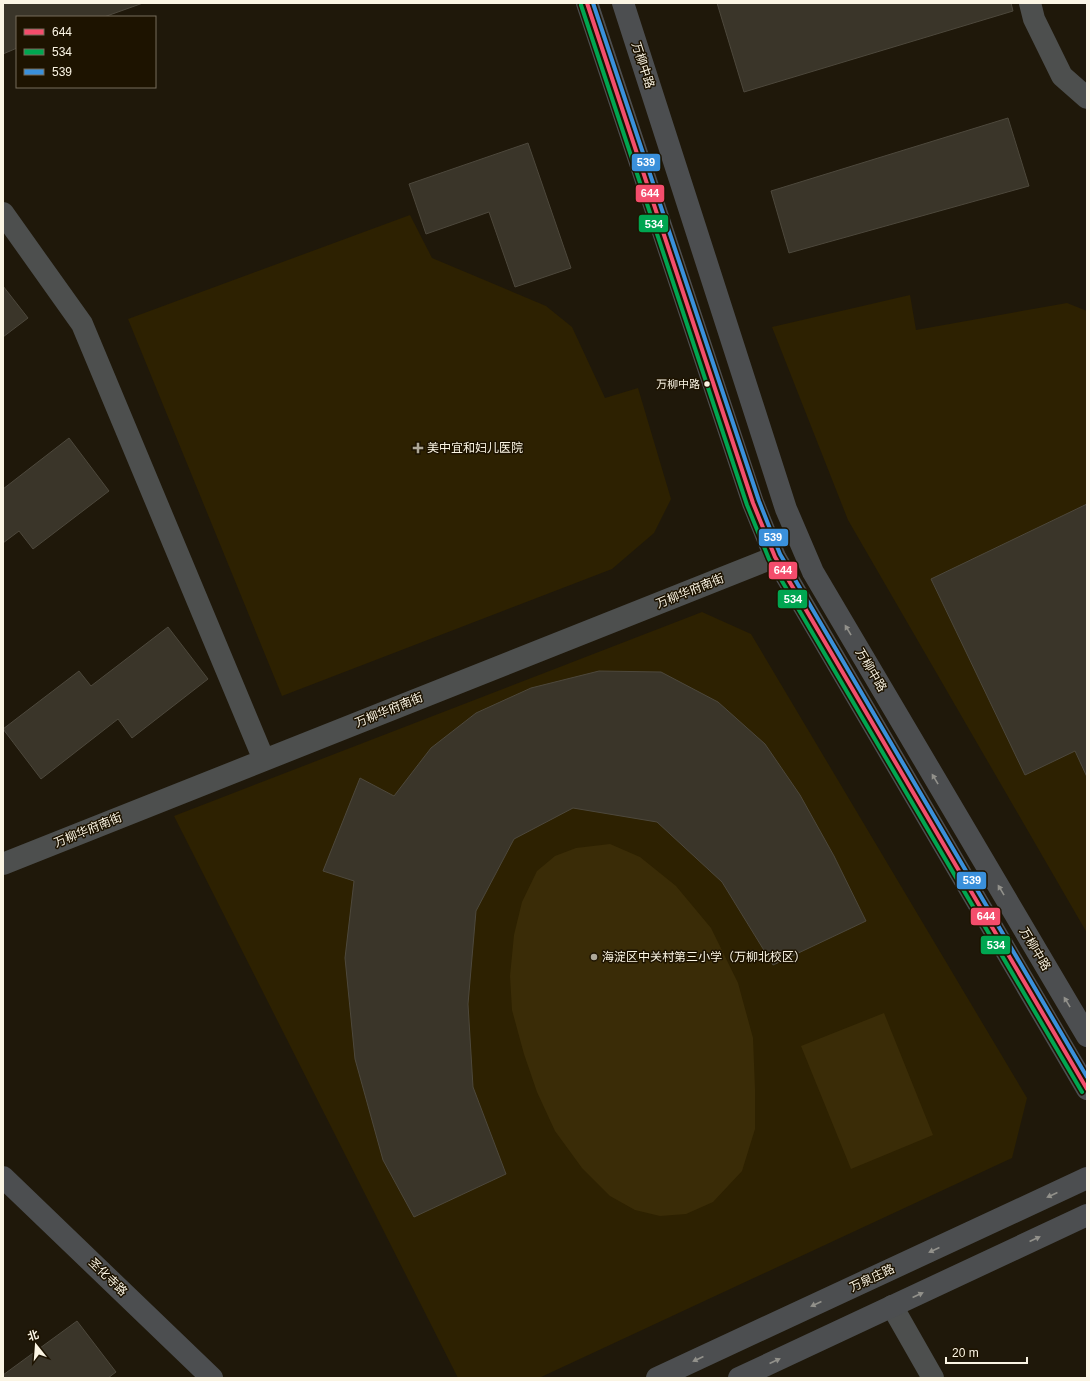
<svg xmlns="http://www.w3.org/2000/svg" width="1090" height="1381" viewBox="0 0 1090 1381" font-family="Helvetica,'Noto Sans SC',sans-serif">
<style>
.built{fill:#2d2101}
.green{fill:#3a2c07}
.building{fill:#3a3529;stroke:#4d483c}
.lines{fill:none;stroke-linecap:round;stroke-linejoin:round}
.street{stroke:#4d4f4e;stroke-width:22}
.secondary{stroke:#4c4e50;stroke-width:22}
.bus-1-casing{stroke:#1d1300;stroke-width:7}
.bus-2-casing{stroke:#1d1300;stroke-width:7}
.bus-3-casing{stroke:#1d1300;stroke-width:7}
.bus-1{stroke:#f44d6c;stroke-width:4}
.bus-2{stroke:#00a651;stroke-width:4}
.bus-3{stroke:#3a90db;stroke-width:4}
.oneway{fill:#92918b}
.bus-dot{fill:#fbf5e4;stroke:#1d1300;stroke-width:1.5}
.poi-dot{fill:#aea898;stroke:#1d1300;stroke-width:1.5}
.labels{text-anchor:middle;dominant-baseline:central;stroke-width:3;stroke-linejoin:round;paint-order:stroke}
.bus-label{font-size:11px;fill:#fbf5e4;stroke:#1d1300;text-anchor:end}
.street-label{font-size:12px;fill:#fbf5e4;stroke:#1d1300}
.poi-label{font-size:12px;fill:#fbf5e4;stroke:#1d1300;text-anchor:start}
.line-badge{stroke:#1d1300;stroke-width:1.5}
.badge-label{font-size:11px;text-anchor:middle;font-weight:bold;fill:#fff}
</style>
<rect width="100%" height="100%" fill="#1f180a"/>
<path class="built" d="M 410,215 L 432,258 L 546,306 L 572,327 L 605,398 L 638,388 L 671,499 L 654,533 L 612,569 L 282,696 L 128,319 Z
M 910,295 L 916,330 L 1067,303 L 1087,311 L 1087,933 L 848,520 L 772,327 Z
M 702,612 L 751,634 L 1027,1098 L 1012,1158 L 539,1378 L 458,1378 L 174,816 Z"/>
<path class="green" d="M 610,844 L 640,857 L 676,886 L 711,928 L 738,983 L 753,1038 L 755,1089 L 755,1129 L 742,1171 L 713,1202 L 686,1214 L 660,1216 L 635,1210 L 610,1196 L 582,1168 L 555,1131 L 537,1092 L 524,1054 L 512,1010 L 510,976 L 514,935 L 522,902 L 537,871 L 555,856 L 576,848 Z
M 884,1013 L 933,1135 L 851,1169 L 801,1046 Z"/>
<path class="building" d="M 3,3 L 143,3 L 104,17 L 17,17 L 17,48 L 3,54 Z
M 717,3 L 1011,3 L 1013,11 L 744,92 Z
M 1008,118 L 1029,186 L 789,253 L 771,191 Z
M 528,143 L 571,268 L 515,287 L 489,212 L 426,234 L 409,184 Z
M 3,286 L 28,318 L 3,337 Z
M 69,438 L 109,491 L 33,549 L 19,531 L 3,543 L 3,489 Z
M 1087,504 L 1087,777 L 1075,751 L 1025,775 L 931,579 Z
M 168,627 L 208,679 L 132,738 L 118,719 L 41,779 L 3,729 L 79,671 L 91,686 Z
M 599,671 L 661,672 L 718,702 L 765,744 L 800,795 L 834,856 L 866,921 L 773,965 L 722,882 L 657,822 L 573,808 L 514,839 L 476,911 L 468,1004 L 473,1087 L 506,1174 L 414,1217 L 383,1160 L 355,1059 L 345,958 L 354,881 L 323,871 L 360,778 L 394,796 L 431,748 L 476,713 L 531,688 Z
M 77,1321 L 116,1372 L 108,1378 L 3,1378 L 3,1375 Z"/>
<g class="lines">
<path class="street" d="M 1030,3 L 1034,19 L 1062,76 L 1087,98
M 3,213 L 82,324 L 264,760
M 3,864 L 775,557
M 892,1306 L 933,1378"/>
<path class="secondary" d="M 587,3 L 753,503 L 775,557 L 1087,1089
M 623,3 L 786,509 L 813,572 L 1087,1036
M 3,1177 L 212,1378
M 657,1378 L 1087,1178
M 739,1378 L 1087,1215"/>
<defs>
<path id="bus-1" d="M 587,3 L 753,503 L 775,557 L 1087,1089"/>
<path id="bus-2" d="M 581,5 L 747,505 L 769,559 L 1082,1092"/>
<path id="bus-3" d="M 593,3 L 759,501 L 780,554 L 1087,1077"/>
</defs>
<use href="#bus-1" class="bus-1-casing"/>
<use href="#bus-2" class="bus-2-casing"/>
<use href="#bus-3" class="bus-3-casing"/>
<use href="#bus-1" class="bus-1"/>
<use href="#bus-2" class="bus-2"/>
<use href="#bus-3" class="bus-3"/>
</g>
<defs><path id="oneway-solid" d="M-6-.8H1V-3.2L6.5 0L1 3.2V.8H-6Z"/></defs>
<g class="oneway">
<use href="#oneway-solid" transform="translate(848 630) rotate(-121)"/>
<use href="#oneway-solid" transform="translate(935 779) rotate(-121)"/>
<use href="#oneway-solid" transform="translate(1001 890) rotate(-121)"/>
<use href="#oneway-solid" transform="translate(1067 1002) rotate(-121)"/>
<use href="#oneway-solid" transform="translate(1052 1195) rotate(155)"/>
<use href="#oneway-solid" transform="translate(1035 1239) rotate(-25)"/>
<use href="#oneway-solid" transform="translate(934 1250) rotate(155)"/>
<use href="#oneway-solid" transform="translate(918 1295) rotate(-25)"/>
<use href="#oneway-solid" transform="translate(816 1304) rotate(155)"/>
<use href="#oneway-solid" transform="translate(698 1359) rotate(155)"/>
<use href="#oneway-solid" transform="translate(775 1361) rotate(-25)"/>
</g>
<circle class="bus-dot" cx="707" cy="384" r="3.5"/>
<g class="poi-dot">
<path d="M416 442h4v4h4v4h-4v4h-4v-4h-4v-4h4z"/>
<circle cx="594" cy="957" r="4"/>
</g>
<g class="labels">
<g class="bus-label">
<text x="700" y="384">万柳中路</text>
</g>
<g class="street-label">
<text transform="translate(643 65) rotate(72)">万柳中路</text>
<text transform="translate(690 591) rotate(-22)">万柳华府南街</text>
<text transform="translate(871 670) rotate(59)">万柳中路</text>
<text transform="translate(389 710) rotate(-22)">万柳华府南街</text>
<text transform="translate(88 830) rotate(-22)">万柳华府南街</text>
<text transform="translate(1035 949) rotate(59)">万柳中路</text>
<text transform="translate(108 1277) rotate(44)">圣化寺路</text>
<text transform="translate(872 1278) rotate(-25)">万泉庄路</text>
</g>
<g class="poi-label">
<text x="427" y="448">美中宜和妇儿医院</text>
<text x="602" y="957">海淀区中关村第三小学（万柳北校区）</text>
</g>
</g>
<g class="line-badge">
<rect x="631" y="153" width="30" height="19" rx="4" fill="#3a90db"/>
<rect x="635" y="184" width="30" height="19" rx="4" fill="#f44d6c"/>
<rect x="638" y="214" width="31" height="19" rx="4" fill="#00a651"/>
<rect x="758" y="528" width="31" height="19" rx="4" fill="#3a90db"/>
<rect x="768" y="561" width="30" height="19" rx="4" fill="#f44d6c"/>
<rect x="777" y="589" width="31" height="20" rx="4" fill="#00a651"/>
<rect x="956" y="871" width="31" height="19" rx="4" fill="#3a90db"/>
<rect x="970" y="907" width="31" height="19" rx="4" fill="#f44d6c"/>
<rect x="980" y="935" width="31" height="20" rx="4" fill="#00a651"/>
</g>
<g class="badge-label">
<text x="646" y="166">539</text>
<text x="650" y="197">644</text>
<text x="654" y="228">534</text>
<text x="773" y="541">539</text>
<text x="783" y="574">644</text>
<text x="793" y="603">534</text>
<text x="972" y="884">539</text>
<text x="986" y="920">644</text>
<text x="996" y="949">534</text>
</g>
<rect width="1090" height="1381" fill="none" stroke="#fbf5e4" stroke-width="8"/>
<rect x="16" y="16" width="140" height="72" fill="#1d1300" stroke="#766d5b"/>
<rect x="24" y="29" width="20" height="6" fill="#f44d6c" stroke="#766d5b"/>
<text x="52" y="36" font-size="12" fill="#fbf5e4">644</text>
<rect x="24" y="49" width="20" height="6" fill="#00a651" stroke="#766d5b"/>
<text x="52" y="56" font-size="12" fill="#fbf5e4">534</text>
<rect x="24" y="69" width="20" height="6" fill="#3a90db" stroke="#766d5b"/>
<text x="52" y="76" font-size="12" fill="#fbf5e4">539</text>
<g transform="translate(36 1345) rotate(343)" stroke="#1d1300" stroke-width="3" paint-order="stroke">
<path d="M0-3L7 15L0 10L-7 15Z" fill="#fbf5e4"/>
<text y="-6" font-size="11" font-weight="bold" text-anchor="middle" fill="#fbf5e4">北</text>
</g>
<path d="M946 1357v6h81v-6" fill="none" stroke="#fbf5e4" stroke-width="2"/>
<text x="952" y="1357" font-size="12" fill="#fbf5e4" stroke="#1d1300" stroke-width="3" paint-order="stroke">20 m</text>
</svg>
